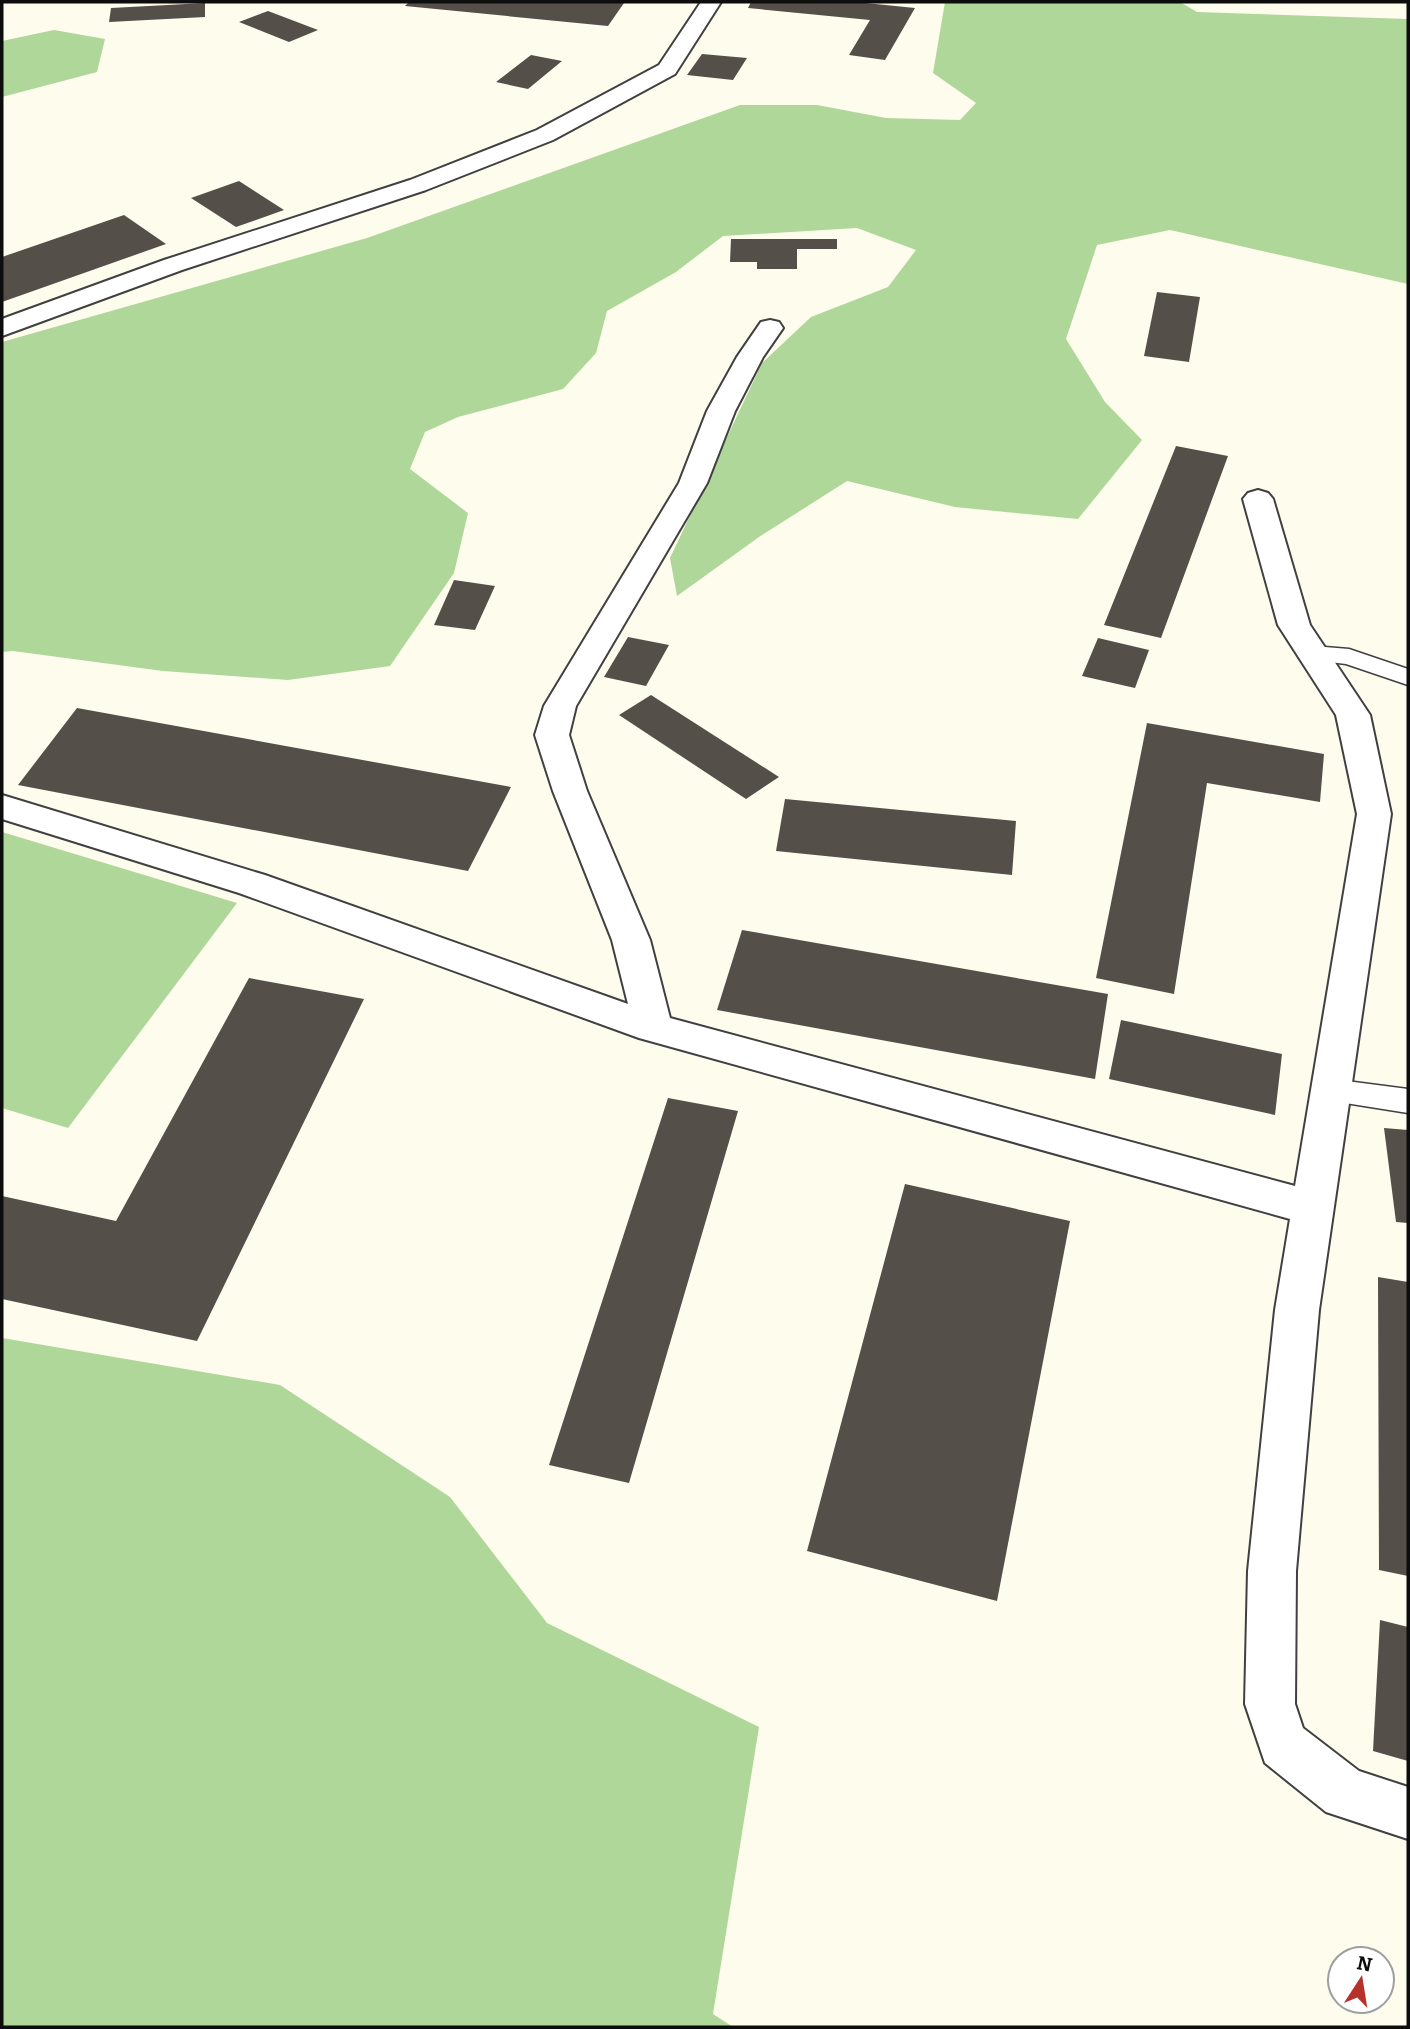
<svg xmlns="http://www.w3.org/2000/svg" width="1410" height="2029" viewBox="0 0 1410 2029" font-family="Bitter,serif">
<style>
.forest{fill:#afd799}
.building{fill:#554f4a}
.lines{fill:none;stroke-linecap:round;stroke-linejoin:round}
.lane-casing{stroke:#404040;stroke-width:3}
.street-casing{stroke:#404040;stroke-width:4}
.lane{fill:#fff;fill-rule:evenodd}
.street{fill:#fff;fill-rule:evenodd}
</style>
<rect width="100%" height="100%" fill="#fefced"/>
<path class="forest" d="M 945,2 L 1180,2 L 1197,12 L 1408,19 L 1408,284 L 1170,230 L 1097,245 L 1066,339 L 1105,402 L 1142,440 L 1078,519 L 955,507 L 847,481 L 759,537 L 677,596 L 670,558 L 762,363 L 811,317 L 888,287 L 916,250 L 857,228 L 723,236 L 676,272 L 607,311 L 596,353 L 563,389 L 458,417 L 425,432 L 410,469 L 468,513 L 454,573 L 390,666 L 288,680 L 163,671 L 13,651 L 2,652 L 2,342 L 367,238 L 740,105 L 817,105 L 886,118 L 960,120 L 976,103 L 933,73 Z
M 54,30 L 105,39 L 97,72 L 2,97 L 2,41 Z
M 2,832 L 237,903 L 68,1128 L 2,1108 Z
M 2,1338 L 280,1385 L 450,1497 L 547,1623 L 759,1727 L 713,2014 L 733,2027 L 2,2027 Z"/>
<path class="building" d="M 409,2 L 607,2 L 624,3 L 608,26 L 405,6 Z
M 751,2 L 856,2 L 915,8 L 885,60 L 849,55 L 870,20 L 748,8 Z
M 205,3 L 205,17 L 109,22 L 111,8 Z
M 268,11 L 318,30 L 289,42 L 239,22 Z
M 702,54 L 747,58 L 733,80 L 687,75 Z
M 531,55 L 562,61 L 528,89 L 496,82 Z
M 239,181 L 284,210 L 236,227 L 191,198 Z
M 124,215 L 166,244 L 2,302 L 2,257 Z
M 731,239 L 837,239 L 837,249 L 797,249 L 797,269 L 757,269 L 757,262 L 730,262 Z
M 1157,292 L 1200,297 L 1189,362 L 1144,356 Z
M 1176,446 L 1228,456 L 1161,638 L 1104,625 Z
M 454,580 L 495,586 L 475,630 L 434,625 Z
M 628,637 L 669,645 L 646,686 L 604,677 Z
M 1098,638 L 1149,650 L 1135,688 L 1082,676 Z
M 651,695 L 779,777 L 746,799 L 619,715 Z
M 77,708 L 511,787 L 468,871 L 18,785 Z
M 1147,723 L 1324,754 L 1320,802 L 1207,783 L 1174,994 L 1096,978 Z
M 785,799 L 1016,821 L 1012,875 L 776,851 Z
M 742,930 L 1108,994 L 1095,1079 L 717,1010 Z
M 249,978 L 364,999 L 197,1341 L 2,1299 L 2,1196 L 116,1221 Z
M 1121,1020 L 1282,1054 L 1275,1115 L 1109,1079 Z
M 668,1098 L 738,1111 L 629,1483 L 549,1465 Z
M 1384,1128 L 1408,1130 L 1408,1223 L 1396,1222 Z
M 905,1184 L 1070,1221 L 997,1601 L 807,1551 Z
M 1378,1277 L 1408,1282 L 1408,1576 L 1379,1570 Z
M 1380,1620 L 1408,1627 L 1408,1761 L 1373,1751 Z"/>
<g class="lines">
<defs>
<path id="lane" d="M 1313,646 L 1349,649 L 1408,669 L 1408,685 L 1346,664 L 1304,659 L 1301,654 L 1304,649 Z
M 1331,1079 L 1408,1089 L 1408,1113 L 1320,1099 L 1316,1091 L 1320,1083 Z"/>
<path id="street" d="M 701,2 L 721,2 L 675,74 L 553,140 L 426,190 L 182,270 L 2,336 L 2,319 L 164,260 L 410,180 L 537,130 L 659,65 Z
M 770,320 L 779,322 L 783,328 L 763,357 L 735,411 L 707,483 L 576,706 L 569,735 L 587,791 L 650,940 L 670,1018 L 1295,1186 L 1357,814 L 1336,715 L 1278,625 L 1243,499 L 1248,493 L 1258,490 L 1268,493 L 1273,499 L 1310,625 L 1370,715 L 1391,814 L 1319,1310 L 1296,1571 L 1295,1704 L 1303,1728 L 1359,1771 L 1408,1787 L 1408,1839 L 1326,1812 L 1265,1763 L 1245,1704 L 1248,1571 L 1275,1310 L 1290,1219 L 639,1038 L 239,893 L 2,819 L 2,795 L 265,875 L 628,1004 L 612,940 L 553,791 L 535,735 L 544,706 L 679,483 L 707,411 L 737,357 L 761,322 Z"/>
</defs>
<use href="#lane" class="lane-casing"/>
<use href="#street" class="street-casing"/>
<use href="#lane" class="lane"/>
<use href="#street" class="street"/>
</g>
<rect width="1410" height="2029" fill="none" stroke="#0d0d0d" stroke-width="7"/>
<g transform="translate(1361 1980) rotate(12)"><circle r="33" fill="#ffffff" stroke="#9e9e9e" stroke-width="2"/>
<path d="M0-5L12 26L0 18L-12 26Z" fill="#b6312b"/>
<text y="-10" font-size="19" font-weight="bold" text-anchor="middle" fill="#0d0d0d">N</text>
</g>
</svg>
